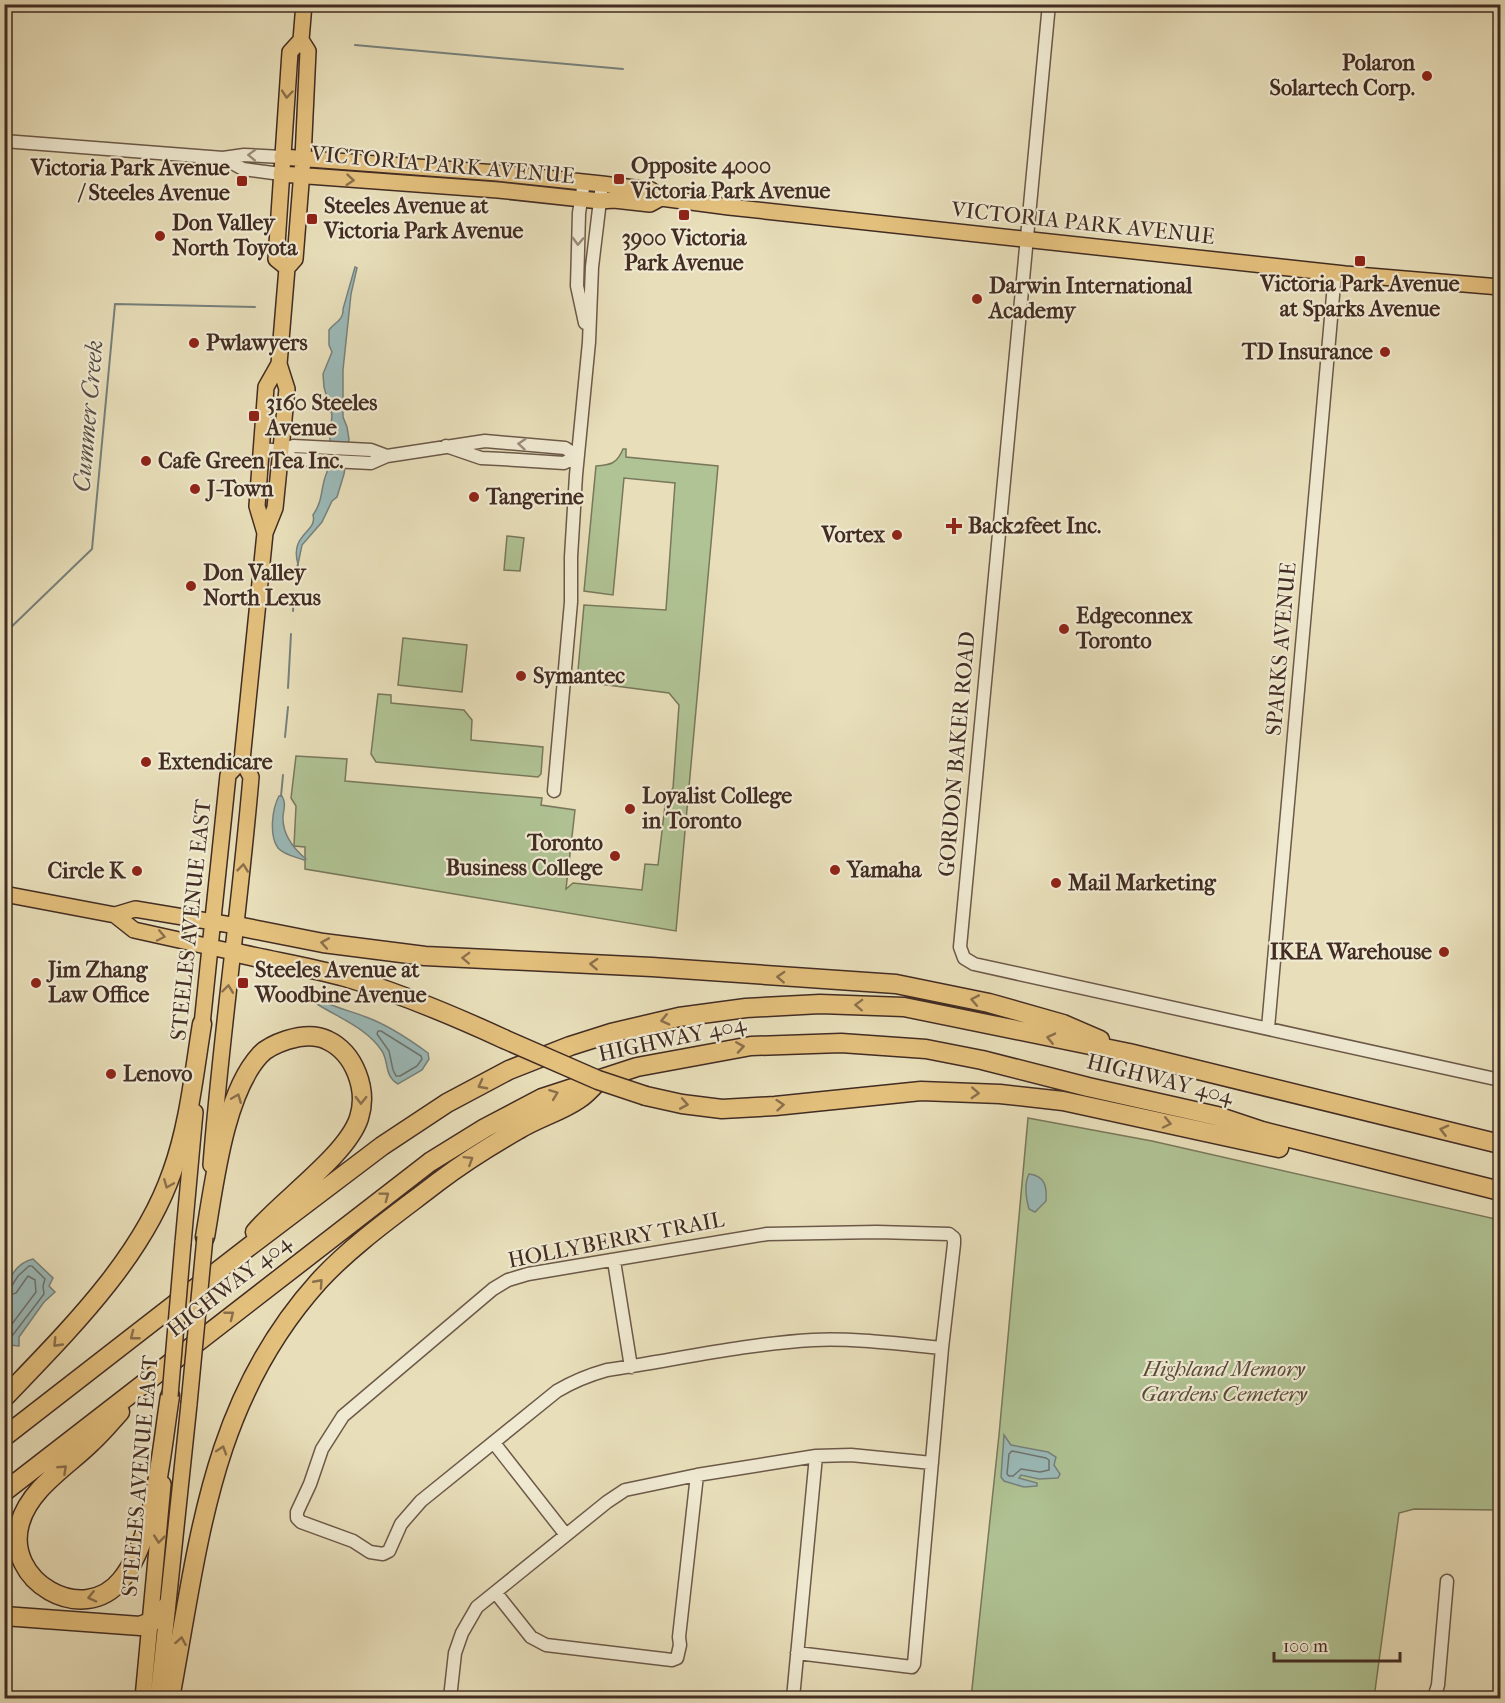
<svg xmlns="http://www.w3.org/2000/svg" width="1505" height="1703" viewBox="0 0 1505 1703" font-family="'IM FELL French Canon',serif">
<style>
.green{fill:#b0c394;stroke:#79785c;stroke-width:1.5}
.water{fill:#9bbab9;stroke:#77817d;stroke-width:1.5}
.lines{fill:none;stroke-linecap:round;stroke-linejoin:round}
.shore{stroke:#6e736e;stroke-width:1.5}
.stream{stroke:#77817d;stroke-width:2}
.minor-casing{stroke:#6c5949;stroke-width:15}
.major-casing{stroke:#422c23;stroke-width:18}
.highway-casing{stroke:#422c23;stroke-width:21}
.minor{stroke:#f0ead2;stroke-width:12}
.major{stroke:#e4c07d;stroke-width:15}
.highway{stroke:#e4c07d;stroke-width:18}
.major-bridge-casing{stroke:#422c23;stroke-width:18;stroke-linecap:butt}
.highway-bridge-casing{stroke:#422c23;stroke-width:21;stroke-linecap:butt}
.major-bridge{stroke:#e4c07d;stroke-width:15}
.highway-bridge{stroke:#e4c07d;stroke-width:18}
.oneway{stroke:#8b6f4c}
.oneway2{stroke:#998b7a}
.poi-dot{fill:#8f2418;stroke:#f0ead2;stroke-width:2}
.labels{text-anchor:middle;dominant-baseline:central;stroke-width:4.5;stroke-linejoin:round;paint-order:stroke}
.poi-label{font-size:22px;font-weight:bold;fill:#422c23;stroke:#f0ead2;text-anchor:start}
.street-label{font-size:22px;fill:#422c23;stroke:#f0ead2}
.park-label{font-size:22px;font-style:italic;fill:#584a3a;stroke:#f0ead2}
.water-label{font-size:24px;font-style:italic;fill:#585048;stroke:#f0ead2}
</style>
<rect width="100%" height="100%" fill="#e8dfba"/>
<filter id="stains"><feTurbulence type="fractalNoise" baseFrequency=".00333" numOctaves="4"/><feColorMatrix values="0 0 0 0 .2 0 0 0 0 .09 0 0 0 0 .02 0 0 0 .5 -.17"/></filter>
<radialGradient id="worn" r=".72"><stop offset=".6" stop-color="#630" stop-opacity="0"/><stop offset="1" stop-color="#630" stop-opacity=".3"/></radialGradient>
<path class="green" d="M 623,449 L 626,449 L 626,457 L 718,466 L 676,931 L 305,869 L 305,847 L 294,846 L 296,806 L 291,798 L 296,756 L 347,759 L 345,781 L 542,798 L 541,805 L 575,810 L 566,889 L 573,883 L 642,890 L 645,864 L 658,865 L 666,797 L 673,788 L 679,705 L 669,693 L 577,681 L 584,605 L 666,610 L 675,483 L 624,478 L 613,595 L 584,591 L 596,466 C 610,465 617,464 623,449 Z
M 507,536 L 524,538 L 520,571 L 504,570 Z
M 403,638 L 467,645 L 462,692 L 398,685 Z
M 378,694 L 391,695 L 391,703 L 464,710 L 472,720 L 471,740 L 543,747 L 541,774 L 538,777 L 376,762 L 371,754 Z
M 1028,1118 L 1152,1141 L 1500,1220 L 1500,1510 L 1414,1509 L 1399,1513 L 1374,1698 L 971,1698 L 999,1435 Z"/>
<path class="water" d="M 355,267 L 357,268 L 351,294 L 343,370 L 343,417 L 347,427 L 349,439 L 344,474 L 337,497 L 332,501 L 322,522 L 302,545 L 298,564 C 289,534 318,532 313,515 C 324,499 320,488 327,472 L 332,415 L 324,387 L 323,374 L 332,352 L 329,345 L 329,330 C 335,322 344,320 343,309 Z
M 279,796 L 282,796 C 286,803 284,808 283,816 C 282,834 293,848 306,859 L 304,860 C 296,857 284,855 278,848 C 269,836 272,809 279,796 Z
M 321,1000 C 335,1008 351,1011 366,1017 C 388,1025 409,1039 428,1053 L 429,1059 L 422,1070 L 398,1084 C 384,1076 389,1062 382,1051 C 367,1028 339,1018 317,1004 L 315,1000 Z
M 1029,1174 C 1045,1176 1047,1186 1046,1201 L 1035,1212 L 1029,1209 C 1026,1198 1024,1184 1029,1174 Z
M 33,1259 L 53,1278 L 49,1286 L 55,1292 L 44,1302 L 19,1337 L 19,1346 L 9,1345 L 5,1339 C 4,1312 0,1267 33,1259 Z
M 1004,1435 L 1011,1445 L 1048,1452 L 1056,1457 L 1054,1465 L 1060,1474 L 1058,1478 L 1039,1479 L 1021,1475 L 1019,1478 L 1037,1483 L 1037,1486 L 1024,1487 L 1004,1481 L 1001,1477 Z"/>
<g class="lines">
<path class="shore" d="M 381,1031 L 421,1056 L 422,1059 L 417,1066 L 400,1076 L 396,1076 L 393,1070 L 389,1051 L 377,1034 L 378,1031 Z
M 4,1289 L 11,1287 L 18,1276 L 29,1266 L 32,1266 L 45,1279 L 43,1286 L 44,1294 L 12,1336 L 4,1336
M 4,1297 L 16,1293 L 28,1276 L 35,1280 L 36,1292 L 9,1328 L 4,1329
M 1012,1451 L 1046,1458 L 1049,1460 L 1049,1470 L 1040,1472 L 1021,1469 L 1013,1476 L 1009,1476 L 1007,1474 L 1009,1454 Z"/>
<path class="stream" d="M 355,45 L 623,69
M 296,574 L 298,564
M 293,611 L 294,596
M 4,634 L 92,549 L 115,304 L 255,307
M 288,688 L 291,634
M 285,737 L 288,707
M 281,796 L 283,775"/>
<defs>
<path id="minor" d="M 1049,4 L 960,947 L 964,958 L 974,964 L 1500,1080
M 4,141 L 223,158 L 244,155 L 282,157
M 223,158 L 243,169 L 281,174
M 584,182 L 579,213 L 577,286 L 585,323
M 262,449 L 281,451 L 293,446 L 371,450 L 387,456
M 281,451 L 293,459 L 371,463 L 387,456 L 485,441 L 565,448 L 577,456 L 564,463 L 502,459 L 481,458 L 446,446
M 554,791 L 571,602 L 571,557 L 576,475 L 589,342 L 592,267 L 602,184
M 1268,1028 L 1335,273
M 614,1261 L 631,1367
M 494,1443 L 566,1535
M 496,1593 L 531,1637 L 546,1645 L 672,1660 L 677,1658 L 680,1645 L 679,1637 L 697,1475
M 797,1653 L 912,1667 L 914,1664 L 942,1348 L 954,1244 L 954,1238 L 949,1234 L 877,1232 L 767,1234 L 528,1274 L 508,1280 L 493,1289 L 343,1416 L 322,1449 L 310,1484 L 297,1512 L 297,1518 L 301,1522 L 353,1541 L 370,1552 L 383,1554 L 389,1551 L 401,1524 L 421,1501 L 557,1391 C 574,1381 589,1375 607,1370 C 675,1360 744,1344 813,1340 C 855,1338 899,1344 942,1348
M 450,1698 L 455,1653 L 462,1633 L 477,1607 L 607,1502 L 625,1490 L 697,1475 L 816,1456 L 851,1455 L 932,1463
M 793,1698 L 816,1456
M 1434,1698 L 1438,1685 L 1447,1581"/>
<path id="major" d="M 282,157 L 497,173 L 602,184 L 651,190 L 661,198 L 729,207 L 1345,274 L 1500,287
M 281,174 L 498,190 L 600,201 L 614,200 L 650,204 L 661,198
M 287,268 L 276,259 L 290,52 L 301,40
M 265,533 L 257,506 L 266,387 L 279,364
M 4,894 L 115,915 L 134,930 L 233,952
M 115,915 L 135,909 L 237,926
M 201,1034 L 228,775 L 242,760
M 211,1165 C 221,1035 240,907 251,777 L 242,760 L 265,533 L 275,508 L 287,389 L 279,364 L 287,268 L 295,259 L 303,158 L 308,51 L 301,40 L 304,4
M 183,1243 L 195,1112
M 143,1698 L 163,1484
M 158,1698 L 189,1404"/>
<path id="highway" d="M 237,926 L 323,943 L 425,956 L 652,967 L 896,984 L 989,1003 L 1063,1024 L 1100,1040
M 233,952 C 270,961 309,967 345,977 C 400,993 452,1015 504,1039
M 646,1096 L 682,1104 L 722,1109 L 775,1106 L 921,1091 L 1000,1094 L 1063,1101 L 1279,1148
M 205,1237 C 214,1185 224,1094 260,1055 C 267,1047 278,1043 287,1040 C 300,1036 315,1034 327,1040 C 355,1053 368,1090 359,1118 C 347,1155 282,1200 255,1232
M 4,1398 C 67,1332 142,1259 172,1172 C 189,1125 194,1073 202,1024
M 120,1412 C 111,1422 102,1433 92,1442 C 68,1466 30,1488 20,1523 C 3,1581 83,1627 121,1580 C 156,1537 161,1451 170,1396
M 4,1437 L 246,1249 L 382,1146 L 447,1103 L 509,1070 L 570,1046 L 611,1033 L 679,1017 L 746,1008 L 820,1004 L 904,1007 L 1129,1053 L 1500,1144
M 4,1492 L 430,1162 L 485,1128 L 542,1098 L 637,1067 L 751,1046 L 841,1043 L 926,1049 L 982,1060 L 1088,1087 L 1217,1116 L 1262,1131 L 1500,1191
M 4,1616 L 140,1626 L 158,1619 L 166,1607
M 170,1698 C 199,1545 209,1403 319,1281 C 353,1244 398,1213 438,1182 C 463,1163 490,1146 518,1130 C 537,1118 560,1112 579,1099 C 586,1095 592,1087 599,1081"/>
</defs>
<use href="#minor" class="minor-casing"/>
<use href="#major" class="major-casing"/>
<use href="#highway" class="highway-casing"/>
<use href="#minor" class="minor"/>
<use href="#major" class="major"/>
<use href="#highway" class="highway"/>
<defs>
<path id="major-bridge" d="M 170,1396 L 183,1243
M 189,1404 L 205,1237"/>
<path id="highway-bridge" d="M 504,1039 L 598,1080 L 646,1096"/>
</defs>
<use href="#major-bridge" class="major-bridge-casing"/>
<use href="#highway-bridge" class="highway-bridge-casing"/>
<use href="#major-bridge" class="major-bridge"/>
<use href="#highway-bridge" class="highway-bridge"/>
</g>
<defs><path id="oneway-chevron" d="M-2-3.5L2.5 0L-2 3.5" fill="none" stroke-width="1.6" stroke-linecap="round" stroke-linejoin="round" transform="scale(1.5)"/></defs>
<g class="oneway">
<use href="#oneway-chevron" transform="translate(287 94) rotate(95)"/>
<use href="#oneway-chevron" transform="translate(350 180) rotate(5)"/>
<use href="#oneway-chevron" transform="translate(243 868) rotate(-84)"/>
<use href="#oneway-chevron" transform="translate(161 936) rotate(12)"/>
<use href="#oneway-chevron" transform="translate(325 943) rotate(-170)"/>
<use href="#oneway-chevron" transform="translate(466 958) rotate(-178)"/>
<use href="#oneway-chevron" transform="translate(594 964) rotate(-177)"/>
<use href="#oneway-chevron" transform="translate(781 977) rotate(-177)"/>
<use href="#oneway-chevron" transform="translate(228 989) rotate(-83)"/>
<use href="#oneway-chevron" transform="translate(975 1000) rotate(-169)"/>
<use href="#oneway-chevron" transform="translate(859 1005) rotate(-178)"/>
<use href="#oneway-chevron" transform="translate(665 1020) rotate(167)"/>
<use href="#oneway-chevron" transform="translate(1051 1038) rotate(-167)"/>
<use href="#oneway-chevron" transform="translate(740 1047) rotate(-9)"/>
<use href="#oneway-chevron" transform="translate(482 1085) rotate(152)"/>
<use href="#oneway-chevron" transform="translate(975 1093) rotate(3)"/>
<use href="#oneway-chevron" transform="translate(554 1094) rotate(-21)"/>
<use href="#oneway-chevron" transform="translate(237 1098) rotate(-68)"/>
<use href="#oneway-chevron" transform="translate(361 1100) rotate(91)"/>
<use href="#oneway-chevron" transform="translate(684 1104) rotate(10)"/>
<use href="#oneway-chevron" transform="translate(780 1105) rotate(-5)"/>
<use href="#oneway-chevron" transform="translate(1167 1123) rotate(12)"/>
<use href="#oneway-chevron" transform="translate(1444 1130) rotate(-166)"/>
<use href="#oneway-chevron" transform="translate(469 1160) rotate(-32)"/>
<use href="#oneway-chevron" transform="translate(168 1184) rotate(112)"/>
<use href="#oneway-chevron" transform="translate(385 1196) rotate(-37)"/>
<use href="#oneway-chevron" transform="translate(319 1283) rotate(-48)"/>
<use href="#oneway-chevron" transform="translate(230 1315) rotate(-38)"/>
<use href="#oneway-chevron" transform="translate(134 1336) rotate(142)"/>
<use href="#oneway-chevron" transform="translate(57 1343) rotate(134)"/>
<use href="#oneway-chevron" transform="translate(222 1450) rotate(-72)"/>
<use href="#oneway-chevron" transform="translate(63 1469) rotate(-43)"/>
<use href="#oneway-chevron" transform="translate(159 1539) rotate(96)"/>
<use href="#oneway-chevron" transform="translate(92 1597) rotate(167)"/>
<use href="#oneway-chevron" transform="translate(181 1641) rotate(-80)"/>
</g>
<g class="oneway2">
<use href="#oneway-chevron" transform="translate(252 155) rotate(-178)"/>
<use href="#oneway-chevron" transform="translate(578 241) rotate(92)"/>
<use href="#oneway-chevron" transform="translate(522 444) rotate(-175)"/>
</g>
<g class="poi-dot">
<circle cx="1427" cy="76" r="6"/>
<rect x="613" y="173" width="12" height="12" rx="3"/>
<rect x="236" y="175" width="12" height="12" rx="3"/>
<rect x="678" y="209" width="12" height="12" rx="3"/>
<rect x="306" y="213" width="12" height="12" rx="3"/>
<circle cx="160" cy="236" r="6"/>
<rect x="1354" y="255" width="12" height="12" rx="3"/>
<circle cx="977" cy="299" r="6"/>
<circle cx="194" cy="343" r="6"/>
<circle cx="1385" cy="352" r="6"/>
<rect x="248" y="410" width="12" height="12" rx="3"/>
<circle cx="146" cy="461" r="6"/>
<circle cx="195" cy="489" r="6"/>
<circle cx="474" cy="497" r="6"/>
<path d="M951 517h6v6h6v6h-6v6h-6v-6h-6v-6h6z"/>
<circle cx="897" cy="535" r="6"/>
<circle cx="191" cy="586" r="6"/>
<circle cx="1064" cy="629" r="6"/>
<circle cx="521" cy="676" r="6"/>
<circle cx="146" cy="762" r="6"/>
<circle cx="630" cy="809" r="6"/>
<circle cx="615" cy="856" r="6"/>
<circle cx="835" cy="870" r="6"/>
<circle cx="137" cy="871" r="6"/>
<circle cx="1056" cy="883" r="6"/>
<circle cx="1444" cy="952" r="6"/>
<circle cx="36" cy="983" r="6"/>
<rect x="237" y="977" width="12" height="12" rx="3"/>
<circle cx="111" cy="1074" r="6"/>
</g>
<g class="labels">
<g class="poi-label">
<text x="1415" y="63" text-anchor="end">Polaron<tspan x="1415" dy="25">Solartech Corp.</tspan></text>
<text x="631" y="166">Opposite 4000<tspan x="631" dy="25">Victoria Park Avenue</tspan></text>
<text x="230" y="168" text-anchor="end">Victoria Park Avenue<tspan x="230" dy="25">/ Steeles Avenue</tspan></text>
<text x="324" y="206">Steeles Avenue at<tspan x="324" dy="25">Victoria Park Avenue</tspan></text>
<text x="172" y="223">Don Valley<tspan x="172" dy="25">North Toyota</tspan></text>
<text x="684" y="238" text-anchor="middle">3900 Victoria<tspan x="684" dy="25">Park Avenue</tspan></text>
<text x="1360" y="284" text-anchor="middle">Victoria Park Avenue<tspan x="1360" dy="25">at Sparks Avenue</tspan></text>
<text x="989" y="286">Darwin International<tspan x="989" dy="25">Academy</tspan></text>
<text x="206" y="343">Pwlawyers</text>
<text x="1373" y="352" text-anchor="end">TD Insurance</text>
<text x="266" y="403">3160 Steeles<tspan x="266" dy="25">Avenue</tspan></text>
<text x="158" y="461">Cafe Green Tea Inc.</text>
<text x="207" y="489">J-Town</text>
<text x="486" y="497">Tangerine</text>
<text x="968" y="526">Back2feet Inc.</text>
<text x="885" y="535" text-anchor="end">Vortex</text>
<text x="203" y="573">Don Valley<tspan x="203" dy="25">North Lexus</tspan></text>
<text x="1076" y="616">Edgeconnex<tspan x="1076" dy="25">Toronto</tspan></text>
<text x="533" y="676">Symantec</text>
<text x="158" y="762">Extendicare</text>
<text x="642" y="796">Loyalist College<tspan x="642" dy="25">in Toronto</tspan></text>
<text x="603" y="843" text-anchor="end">Toronto<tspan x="603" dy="25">Business College</tspan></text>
<text x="847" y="870">Yamaha</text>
<text x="125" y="871" text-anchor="end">Circle K</text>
<text x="1068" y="883">Mail Marketing</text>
<text x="1432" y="952" text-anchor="end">IKEA Warehouse</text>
<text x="48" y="970">Jim Zhang<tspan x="48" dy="25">Law Office</tspan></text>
<text x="255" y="970">Steeles Avenue at<tspan x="255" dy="25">Woodbine Avenue</tspan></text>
<text x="123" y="1074">Lenovo</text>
</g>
<g class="street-label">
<text transform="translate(443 165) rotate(5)">VICTORIA PARK AVENUE</text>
<text transform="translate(1083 223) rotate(6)">VICTORIA PARK AVENUE</text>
<text transform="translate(1281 649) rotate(-85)">SPARKS AVENUE</text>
<text transform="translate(957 754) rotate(-85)">GORDON BAKER ROAD</text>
<text transform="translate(191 920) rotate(-84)">STEELES AVENUE EAST</text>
<text transform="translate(672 1039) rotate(-12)">HIGHWAY 404</text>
<text transform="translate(1160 1079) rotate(14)">HIGHWAY 404</text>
<text transform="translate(616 1240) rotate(-11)">HOLLYBERRY TRAIL</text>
<text transform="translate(229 1286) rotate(-38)">HIGHWAY 404</text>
<text transform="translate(140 1476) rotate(-85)">STEELES AVENUE EAST</text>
</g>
<g class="park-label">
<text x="1224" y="1369">Highland Memory<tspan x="1224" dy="25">Gardens Cemetery</tspan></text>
</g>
<g class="water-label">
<text transform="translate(88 416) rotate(-85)">Cummer Creek</text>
</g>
</g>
<rect width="1505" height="1703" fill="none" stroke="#e8dfba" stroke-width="24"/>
<rect x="6" y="6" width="1493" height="1691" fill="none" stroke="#422c23" stroke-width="3"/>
<rect x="12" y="12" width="1481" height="1679" fill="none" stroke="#422c23" stroke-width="1.5"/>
<path d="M1274 1652v9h126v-9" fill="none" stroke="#422c23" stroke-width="3"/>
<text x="1283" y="1652" font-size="18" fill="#422c23" stroke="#f0ead2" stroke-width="4.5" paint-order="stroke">100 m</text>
<rect width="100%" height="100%" filter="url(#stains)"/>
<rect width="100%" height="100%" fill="url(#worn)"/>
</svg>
